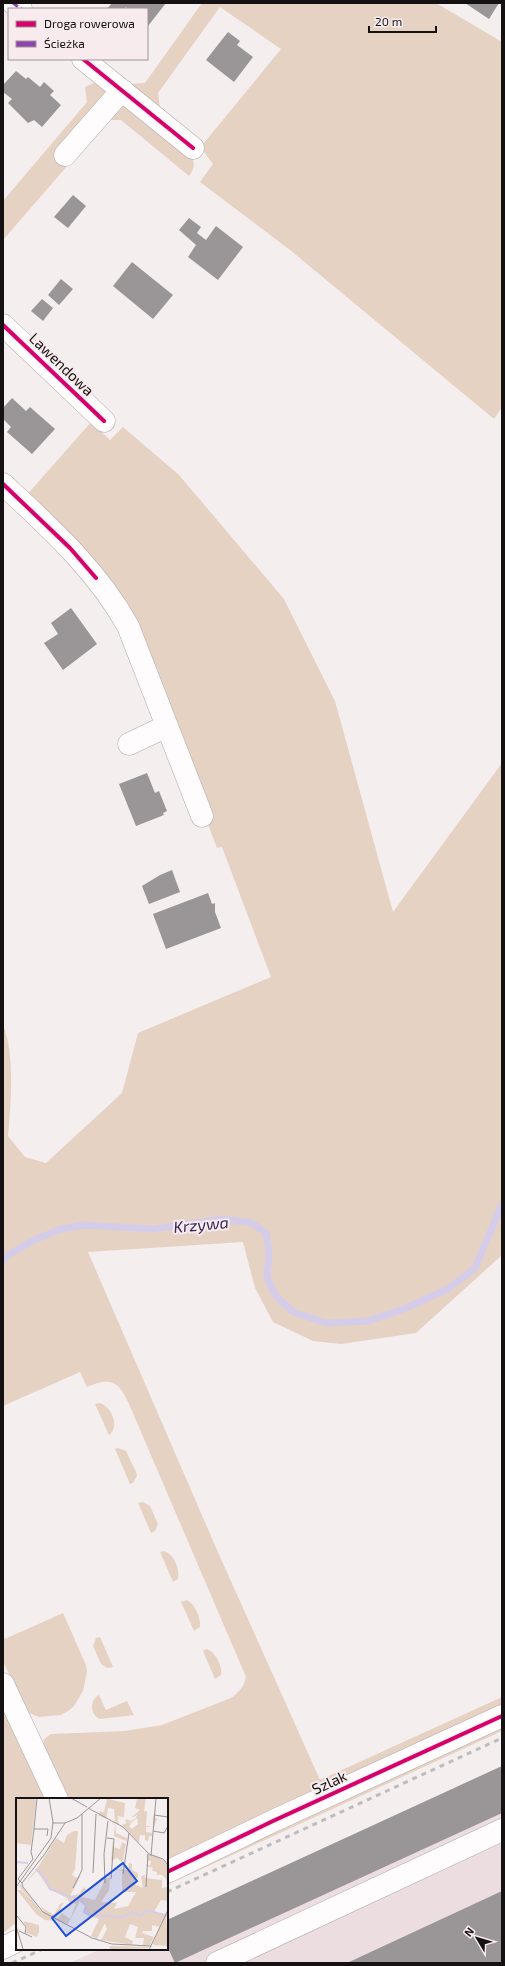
<svg xmlns="http://www.w3.org/2000/svg" width="505" height="1966" viewBox="0 0 505 1966" font-family="'Exo 2',sans-serif">
<style>
.built{fill:#ecdde1}
.green{fill:#e5d2c3;fill-rule:evenodd}
.lines{fill:none;stroke-linecap:round;stroke-linejoin:round}
.stream{stroke:#d5cce9;stroke-width:7}
.building{fill:#9a9597}
.minor-casing{stroke:#b0abab;stroke-width:23}
.minor{stroke:#fefcfd;stroke-width:22}
.rail{stroke:#bebdbd;stroke-width:3;stroke-dasharray:5 5;stroke-linecap:butt}
.quiet{stroke:#8e44ad;stroke-width:3;stroke-dasharray:6 3;stroke-linecap:butt}
.cycleway-casing{stroke:#f8ebee;stroke-width:6}
.cycleway{stroke:#d6006c;stroke-width:4}
.labels{text-anchor:middle;dominant-baseline:central;stroke-width:4;stroke-linejoin:round;paint-order:stroke}
.street-label{font-size:15px;fill:#151112;stroke:#f8ebee}
.water-label{font-size:16px;font-style:italic;fill:#352557;stroke:#f8ebee}
.inset-river{fill:none;stroke:#d5cce9;stroke-width:2}
.inset-road{fill:none;stroke:#9b9697;stroke-width:1}
.view{fill:#1d4ed8;fill-opacity:0.15;stroke:#1d4ed8;stroke-width:2}
.inset-edge{fill:none;stroke:#151112;stroke-width:2}
</style>
<rect width="100%" height="100%" fill="#f5eeef"/>
<path class="built" d="M 502,1766 L 502,1963 L 69,1963 L 101,1949 L 167,1949 L 167,1920 Z"/>
<path class="green" d="M 202,3 L 436,3 L 502,42 L 502,407 L 494,419 L 290,250 L 200,182 L 213,164 L 202,149 L 128,84 L 145,83 ZM 220,7 L 281,49 L 204,143 L 160,109 L 158,93 Z
M 98,81 L 118,106 L 127,105 L 192,157 C 195,165 194,169 189,176 L 121,120 L 107,120 L 3,240 L 3,201 L 87,102 L 85,87 Z
M 91,422 L 110,440 L 123,427 L 179,475 L 284,599 L 335,701 L 393,912 L 502,763 L 502,1255 L 416,1333 L 341,1344 L 313,1341 L 273,1322 L 255,1288 L 243,1242 L 88,1252 L 217,1550 L 320,1780 L 502,1697 L 502,1707 L 167,1865 L 167,1799 L 64,1799 L 43,1747 L 44,1739 L 51,1734 L 125,1731 L 162,1725 L 231,1698 C 239,1692 244,1687 246,1677 L 129,1404 C 118,1381 112,1377 87,1387 L 80,1372 L 3,1406 L 3,1025 C 15,1053 11,1104 8,1136 L 25,1157 L 46,1163 L 122,1093 L 138,1033 L 271,977 L 222,847 L 217,848 L 132,625 L 25,497 Z
M 100,1403 C 112,1407 120,1427 109,1435 L 95,1404 Z
M 118,1448 L 126,1451 L 136,1472 L 137,1476 L 133,1483 L 130,1484 L 115,1449 Z
M 143,1502 L 150,1506 L 158,1524 L 155,1531 L 151,1533 L 138,1503 Z
M 164,1551 C 174,1554 180,1569 178,1579 L 173,1582 L 160,1552 Z
M 187,1600 C 195,1604 201,1618 200,1627 L 194,1631 L 181,1602 Z
M 63,1613 L 86,1665 L 87,1672 L 83,1691 L 74,1706 L 68,1711 L 61,1715 L 39,1717 L 29,1713 L 3,1662 L 3,1635 L 5,1639 Z
M 100,1637 L 113,1667 L 107,1668 L 101,1664 L 93,1646 L 96,1638 Z
M 206,1649 C 215,1651 223,1666 221,1675 L 215,1679 L 203,1651 Z
M 99,1695 L 106,1710 L 127,1701 L 134,1715 L 100,1719 C 90,1715 89,1700 99,1695 Z
M 3,1706 L 46,1799 L 17,1799 L 17,1922 L 3,1933 Z
M 502,1725 L 502,1731 L 167,1885 L 167,1879 Z"/>
<g class="lines">
<path class="stream" d="M 3,1261 L 8,1255 L 34,1240 L 61,1229 L 84,1225 L 153,1229 L 223,1219 L 252,1223 L 266,1233 L 269,1252 L 267,1277 L 275,1295 L 293,1312 L 326,1323 L 368,1321 L 401,1310 L 448,1289 L 475,1268 L 502,1204"/>
</g>
<path class="building" d="M 112,3 L 166,3 L 148,26 L 147,9 L 128,9 L 126,7 L 124,9 L 107,9 Z
M 465,3 L 499,3 L 489,19 Z
M 228,32 L 240,41 L 237,45 L 253,57 L 234,82 L 206,60 Z
M 16,71 L 26,79 L 28,77 L 40,87 L 44,82 L 54,91 L 50,95 L 61,105 L 42,127 L 34,120 L 28,123 L 8,103 L 12,99 L 3,92 L 3,85 Z
M 73,195 L 86,206 L 68,228 L 54,217 Z
M 189,218 L 201,227 L 197,233 L 206,240 L 216,226 L 243,247 L 218,280 L 188,257 L 196,245 L 179,230 Z
M 132,262 L 173,295 L 153,319 L 113,286 Z
M 61,279 L 73,289 L 59,305 L 48,295 Z
M 42,299 L 53,308 L 43,321 L 31,311 Z
M 12,398 L 26,411 L 30,407 L 55,429 L 32,454 L 7,432 L 11,427 L 3,419 L 3,408 Z
M 71,608 L 97,644 L 63,670 L 44,643 L 58,634 L 51,623 Z
M 147,773 L 155,793 L 159,791 L 167,811 L 163,813 L 164,815 L 136,826 L 119,784 Z
M 172,870 L 180,892 L 149,904 L 142,886 L 160,875 Z
M 208,893 L 212,904 L 215,903 L 215,912 L 221,928 L 166,949 L 153,914 Z
M 502,1766 L 502,1813 L 175,1963 L 167,1946 L 167,1920 Z
M 502,1891 L 502,1963 L 347,1963 Z"/>
<g class="lines">
<defs>
<path id="minor" d="M 13,3 L 21,9
M 83,59 L 193,148
M 65,155 L 122,90
M 3,325 L 104,421
M 3,484 C 49,527 97,570 128,626 L 202,816
M 129,744 L 167,726
M 3,1684 L 57,1799
M 167,1872 L 273,1821 L 502,1716
M 3,1948 L 17,1941
M 217,1963 L 502,1830"/>
</defs>
<use href="#minor" class="minor-casing"/>
<use href="#minor" class="minor"/>
<path class="rail" d="M 167,1892 L 502,1738
M 12,1963 L 43,1949"/>
<path class="quiet" d="M 13,3 L 21,9"/>
<defs>
<path id="cycleway" d="M 83,59 L 193,148
M 3,325 L 104,421
M 3,484 L 70,548 L 96,578
M 167,1872 L 273,1821 L 502,1716"/>
</defs>
<use href="#cycleway" class="cycleway-casing"/>
<use href="#cycleway" class="cycleway"/>
</g>
<g class="labels">
<g class="street-label">
<text transform="translate(62 364) rotate(44)">Lawendowa</text>
<text transform="translate(329 1782) rotate(-25)">Szlak</text>
</g>
<g class="water-label">
<text transform="translate(201 1224) rotate(-5)">Krzywa</text>
</g>
</g>
<g transform="translate(16 1798)">
<rect width="152" height="152" fill="#f5eeef"/>
<path d="M 0,0 L 18,0 L 20,3 L 15,47 L 0,45 ZM 88,0 L 109,5 L 108,19 L 101,18 L 104,22 L 101,20 L 103,26 L 99,25 L 98,11 L 92,10 L 90,21 L 80,16 L 83,17 L 84,13 L 88,14 L 91,1 ZM 121,0 L 130,0 L 128,13 L 131,13 L 130,28 L 137,29 L 137,17 L 141,21 L 137,32 L 137,29 L 130,29 L 130,34 L 136,35 L 136,38 L 133,38 L 132,43 L 129,42 L 129,37 L 124,37 L 123,45 L 106,27 L 111,25 L 109,23 L 110,22 L 115,26 L 113,28 L 116,31 L 122,26 L 121,20 L 115,25 L 110,22 L 110,21 L 115,23 L 120,20 L 121,17 L 117,19 L 114,17 L 117,18 L 124,12 L 119,10 ZM 94,24 L 99,26 L 100,35 L 111,40 L 112,35 L 107,62 L 106,64 L 101,60 L 95,63 L 97,41 L 97,49 L 104,51 L 106,44 L 110,46 L 110,43 L 98,38 L 99,27 ZM 58,33 L 62,33 L 59,71 L 56,77 L 61,80 L 65,77 L 54,98 L 63,96 L 68,89 L 71,93 L 66,99 L 79,102 L 90,80 L 94,80 L 93,92 L 85,104 L 101,105 L 98,111 L 112,108 L 120,94 L 106,94 L 106,73 L 97,71 L 112,72 L 113,65 L 116,66 L 116,72 L 122,75 L 122,80 L 119,80 L 120,87 L 127,90 L 125,78 L 129,77 L 129,73 L 129,80 L 145,82 L 146,79 L 146,90 L 152,89 L 151,82 L 146,77 L 141,77 L 141,74 L 136,73 L 137,70 L 130,68 L 131,66 L 134,68 L 135,63 L 131,62 L 131,58 L 130,61 L 131,56 L 144,60 L 152,67 L 152,103 L 145,102 L 138,114 L 149,116 L 152,112 L 143,129 L 136,127 L 136,133 L 127,133 L 126,135 L 138,139 L 139,136 L 134,147 L 127,147 L 128,140 L 119,140 L 122,129 L 114,126 L 109,139 L 117,143 L 116,147 L 85,142 L 91,131 L 89,125 L 81,141 L 75,138 L 83,121 L 68,115 L 69,108 L 64,103 L 52,126 L 34,119 L 38,123 L 29,122 L 20,116 L 1,92 L 5,92 L 15,102 L 3,88 L 4,86 L 24,112 L 41,121 L 46,115 L 54,121 L 60,106 L 52,103 L 52,100 L 49,103 L 51,100 L 33,91 L 21,73 L 8,86 L 21,71 L 40,40 L 48,45 L 51,37 ZM 48,104 L 40,120 L 29,115 L 25,109 L 38,117 L 44,106 ZM 150,116 L 152,148 L 138,147 L 137,145 ZM 7,123 L 23,127 L 23,134 L 21,139 L 10,135 L 11,129 ZM 94,148 L 132,149 L 133,150 L 93,152 Z" fill="#e5d2c3"/>
<path class="inset-river" d="M 0,64 L 12,65M 20,71 L 30,81 L 34,91 L 64,102 L 70,108 L 68,114 L 73,117 L 106,119 L 117,114 L 124,118 L 131,112 L 152,118"/>
<path class="inset-road" d="M 21,0 L 18,31 L 32,31 L 31,38M 55,0 L 71,9M 72,10 L 107,29 L 133,56 L 147,61 L 152,67M 138,17 L 152,19M 36,25 L 49,25 L 61,20 L 85,0M 18,31 L 15,54 L 17,61 L 2,81 L 6,85 L 28,57 L 49,25M 137,33 L 148,35 L 152,28M 91,40 L 98,41 L 95,81M 135,58 L 140,0M 77,75 L 80,16M 107,76 L 113,35M 6,85 L 7,89 L 27,114 L 76,140 L 96,146 L 135,148M 89,85 L 88,56 L 92,23M 0,89 L 35,40 L 37,24 L 33,0M 130,89 L 132,56M 57,90 L 66,72 L 66,16M 1,118 L 10,129 L 9,136M 0,128 L 7,151M 3,133 L 16,139M 133,152 L 152,112"/>
<path class="view" d="M 107,65 L 121,83 L 50,138 L 36,120 Z"/>
<rect width="152" height="152" class="inset-edge"/>
</g>
<rect width="505" height="1966" fill="none" stroke="#151112" stroke-width="8"/>
<rect x="8" y="8" width="140" height="52" fill="#f8ebee" stroke="#9d9496"/>
<rect x="16" y="21" width="20" height="6" fill="#d6006c" stroke="#9d9496"/>
<text x="44" y="28" font-size="12" fill="#151112">Droga rowerowa</text>
<rect x="16" y="41" width="20" height="6" fill="#8e44ad" stroke="#9d9496"/>
<text x="44" y="48" font-size="12" fill="#151112">Ścieżka</text>
<g transform="translate(477 1938) rotate(308)" stroke="#f8ebee" stroke-width="3" paint-order="stroke">
<path d="M0-3L7 15L0 10L-7 15Z" fill="#151112"/>
<text y="-6" font-size="11" font-weight="bold" text-anchor="middle" fill="#151112">N</text>
</g>
<path d="M369 26v6h67v-6" fill="none" stroke="#151112" stroke-width="2"/>
<text x="375" y="26" font-size="12" fill="#151112" stroke="#f8ebee" stroke-width="3" paint-order="stroke">20 m</text>
</svg>
